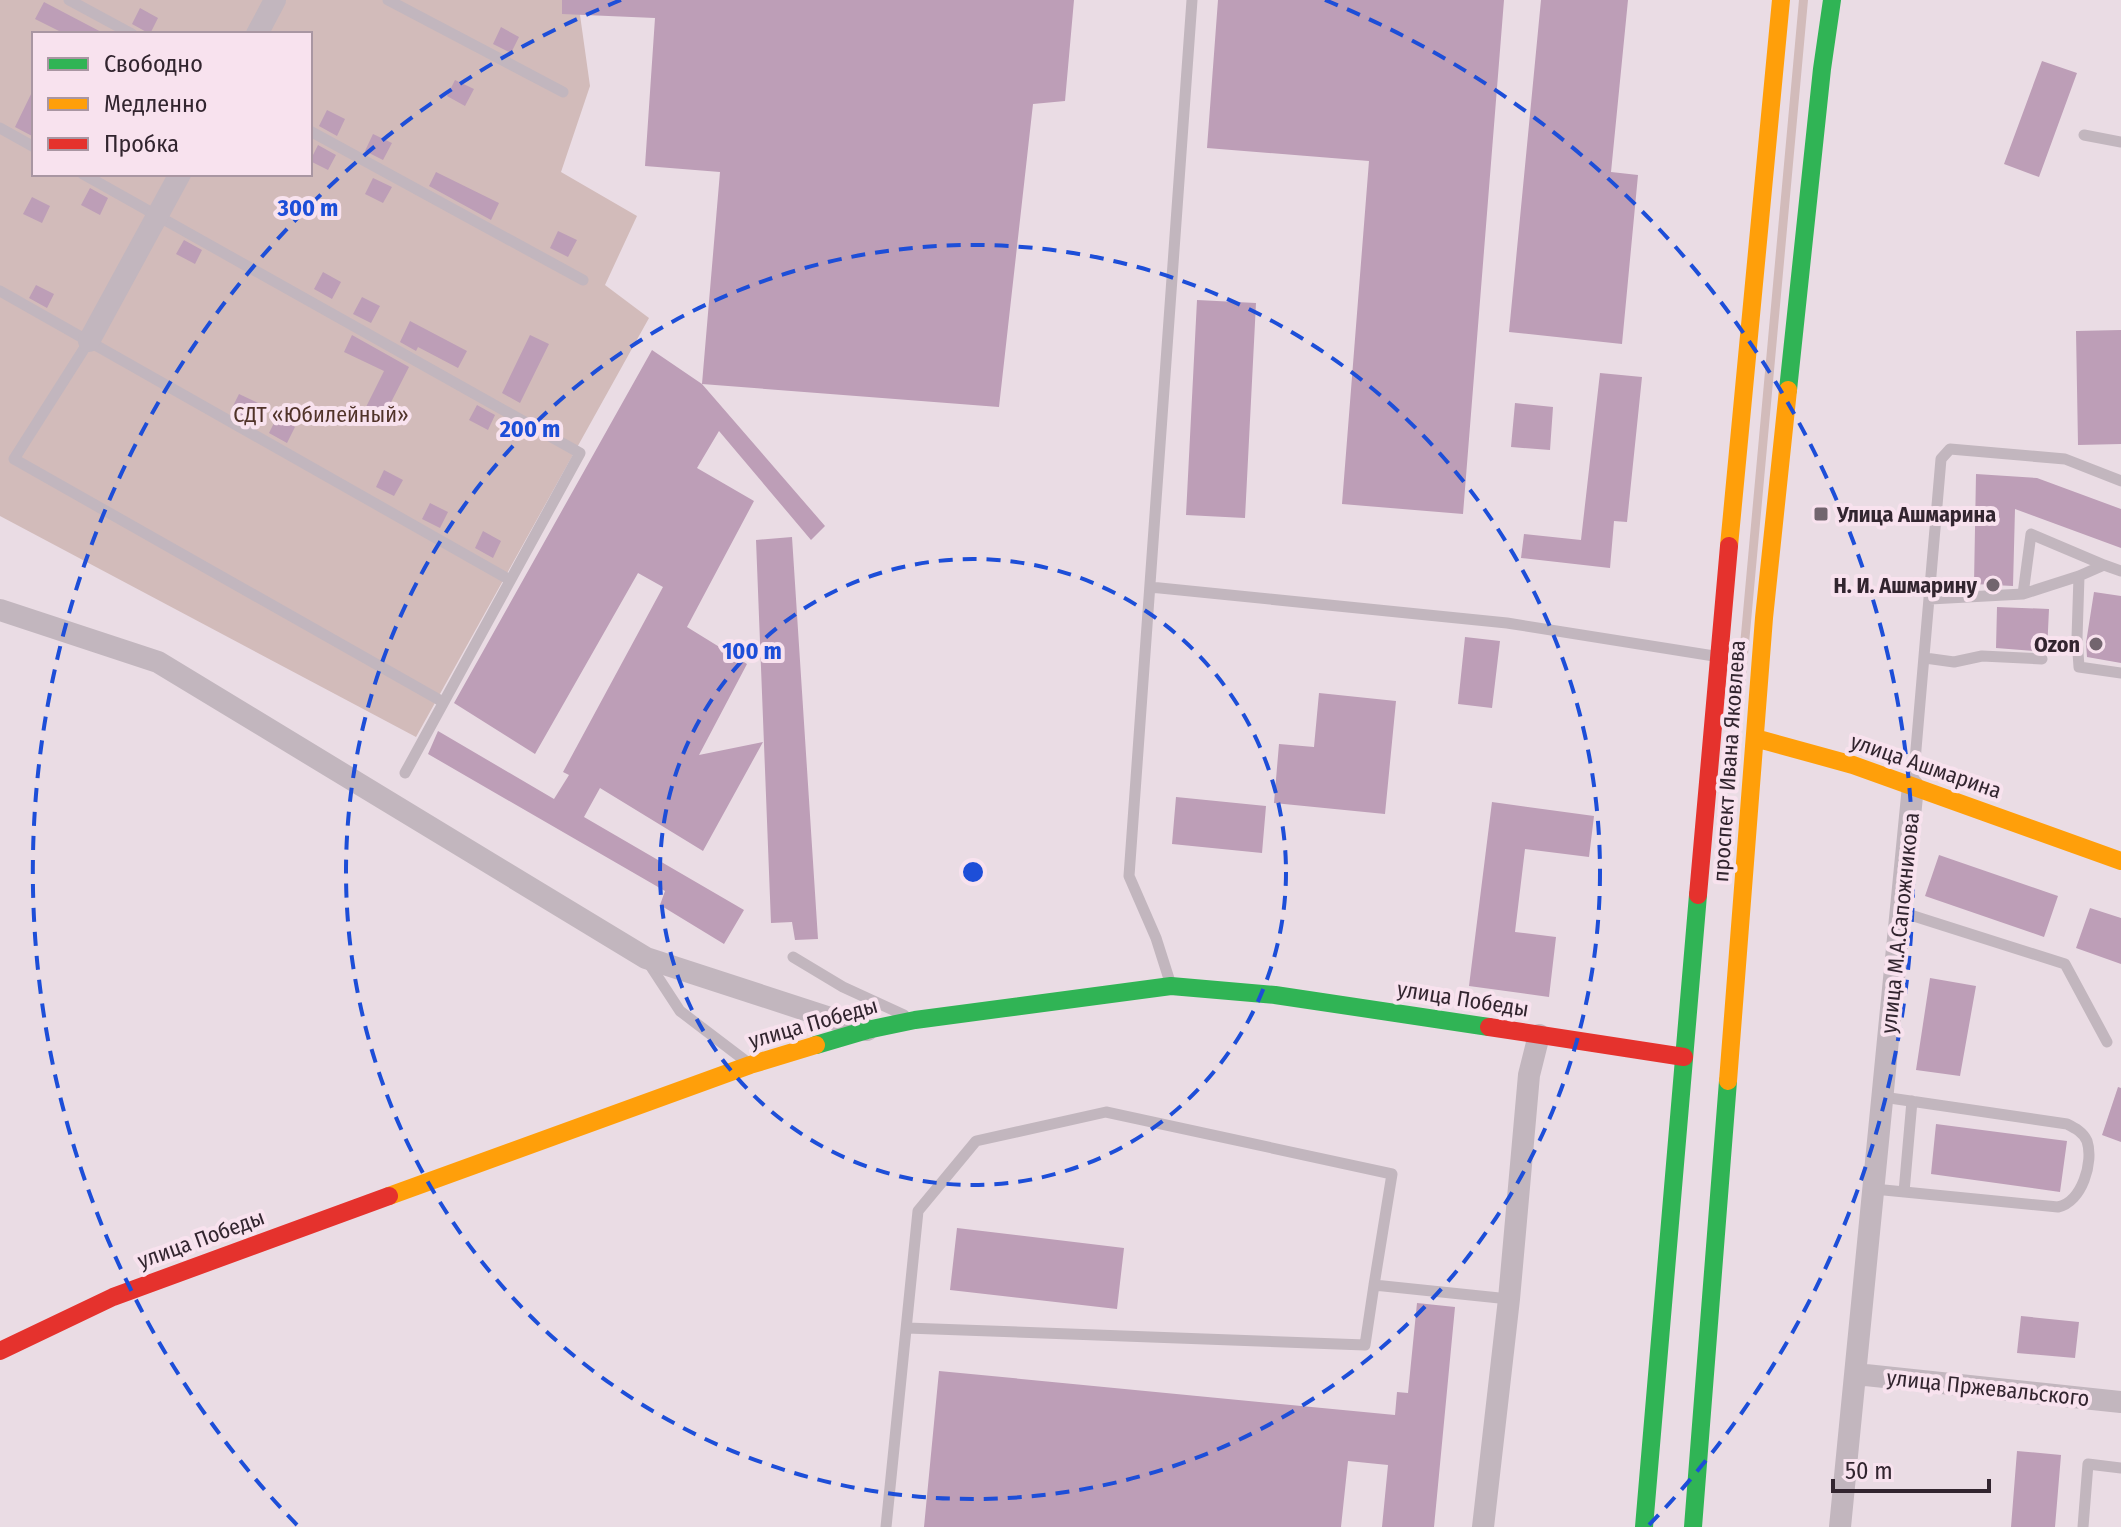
<svg xmlns="http://www.w3.org/2000/svg" width="2121" height="1527" viewBox="0 0 2121 1527" font-family="'Fira Sans Condensed',sans-serif">
<style>
.green{fill:#d2bbba;fill-rule:evenodd}
.building{fill:#bd9eb7}
.lines{fill:none;stroke-linecap:round;stroke-linejoin:round}
.lane{stroke:#c2b6be;stroke-width:11}
.street{stroke:#c2b6be;stroke-width:22}
.fast{stroke:#30b455;stroke-width:18}
.slow{stroke:#ff9f0a;stroke-width:18}
.jam{stroke:#e5322d;stroke-width:18}
.ring{fill:none;stroke:#1d4ed8;stroke-width:4;stroke-dasharray:14 10}
.poi-dot{fill:#72656e;stroke:#f8e2ee;stroke-width:3}
.labels{text-anchor:middle;dominant-baseline:central;stroke-width:8;stroke-linejoin:round;paint-order:stroke}
.park-label{font-size:22px;fill:#503329;stroke:#f8e2ee}
.poi-label{font-size:22px;font-weight:bold;fill:#32252f;stroke:#f8e2ee;text-anchor:end}
.street-label{font-size:22px;fill:#32252f;stroke:#f8e2ee}
.centre{fill:#1d4ed8;stroke:#f8e2ee;stroke-width:4}
.ring-label{font-size:24px;text-anchor:middle;font-weight:bold;fill:#1d4ed8;stroke:#f8e2ee;stroke-width:8;stroke-linejoin:round;paint-order:stroke}
</style>
<rect width="100%" height="100%" fill="#eadce4"/>
<path class="green" d="M 0,0 L 582,0 L 580,15 L 590,86 L 561,172 L 637,216 L 605,285 L 649,318 L 416,737 L 0,516 ZM 34,34 L 310,34 L 310,174 L 34,174 Z
M 1799,0 L 1808,0 L 1745,687 L 1736,689 Z"/>
<path class="building" d="M 562,0 L 1074,0 L 1065,101 L 1033,104 L 999,407 L 702,384 L 720,172 L 645,166 L 655,18 L 562,14 Z
M 1218,0 L 1504,0 L 1463,514 L 1342,504 L 1369,161 L 1207,148 Z
M 1541,0 L 1628,0 L 1611,172 L 1638,175 L 1622,344 L 1509,332 Z
M 44,2 L 105,34 L 65,34 L 35,19 Z
M 140,8 L 158,18 L 150,34 L 132,24 Z
M 501,27 L 519,37 L 511,53 L 493,44 Z
M 2042,61 L 2077,73 L 2039,177 L 2004,164 Z
M 455,80 L 474,89 L 465,106 L 447,96 Z
M 34,88 L 34,137 L 15,127 Z
M 327,110 L 345,119 L 337,136 L 319,126 Z
M 373,134 L 392,143 L 383,160 L 365,151 Z
M 318,145 L 336,155 L 328,170 L 310,161 Z
M 436,172 L 499,203 L 491,220 L 429,186 Z
M 373,178 L 392,187 L 383,203 L 365,194 Z
M 90,188 L 108,198 L 100,215 L 81,205 Z
M 32,197 L 50,206 L 42,223 L 23,214 Z
M 558,231 L 577,240 L 568,257 L 550,248 Z
M 184,240 L 202,250 L 195,264 L 176,254 Z
M 323,272 L 341,282 L 332,299 L 314,289 Z
M 36,285 L 54,294 L 47,308 L 29,298 Z
M 362,297 L 380,306 L 371,323 L 353,314 Z
M 1197,300 L 1256,303 L 1245,518 L 1186,515 Z
M 410,321 L 467,351 L 458,368 L 418,347 L 416,351 L 400,342 Z
M 2121,330 L 2121,444 L 2078,445 L 2076,331 Z
M 352,335 L 409,367 L 384,416 L 366,407 L 384,371 L 344,352 Z
M 530,335 L 549,344 L 520,403 L 502,393 Z
M 652,350 L 702,384 L 825,526 L 811,540 L 719,431 L 697,468 L 754,501 L 687,627 L 747,664 L 699,755 L 763,742 L 703,851 L 600,788 L 584,817 L 744,910 L 724,944 L 660,905 L 665,891 L 428,754 L 438,731 L 554,799 L 569,775 L 563,772 L 663,587 L 638,573 L 535,754 L 454,703 Z
M 1600,373 L 1642,377 L 1627,522 L 1614,521 L 1610,568 L 1521,558 L 1524,534 L 1581,540 Z
M 239,394 L 258,403 L 249,420 L 231,410 Z
M 1515,403 L 1553,407 L 1550,450 L 1511,447 Z
M 477,405 L 495,415 L 488,430 L 469,420 Z
M 277,417 L 295,427 L 287,443 L 269,433 Z
M 384,470 L 403,480 L 394,496 L 376,487 Z
M 1976,474 L 2037,478 L 2121,509 L 2121,548 L 2015,509 L 2013,586 L 1974,584 Z
M 430,503 L 448,512 L 440,528 L 422,519 Z
M 483,531 L 501,541 L 493,558 L 475,548 Z
M 792,537 L 818,939 L 795,940 L 792,922 L 771,923 L 756,540 Z
M 2094,592 L 2121,596 L 2121,663 L 2087,657 L 2086,643 Z
M 1997,607 L 2049,609 L 2047,652 L 1996,648 Z
M 1465,637 L 1500,641 L 1492,708 L 1458,704 Z
M 1319,693 L 1396,701 L 1385,814 L 1274,803 L 1279,744 L 1314,747 Z
M 1176,797 L 1266,806 L 1262,853 L 1172,844 Z
M 1492,802 L 1594,816 L 1589,857 L 1525,849 L 1515,932 L 1556,937 L 1549,997 L 1469,986 Z
M 1939,855 L 2058,896 L 2044,937 L 1925,896 Z
M 2090,908 L 2121,918 L 2121,964 L 2076,948 Z
M 1930,978 L 1976,986 L 1960,1076 L 1916,1070 Z
M 2118,1087 L 2121,1088 L 2121,1142 L 2102,1135 Z
M 1936,1124 L 2067,1141 L 2060,1192 L 1931,1174 Z
M 957,1228 L 1124,1248 L 1117,1309 L 950,1290 Z
M 1417,1303 L 1455,1307 L 1434,1527 L 1382,1527 L 1388,1465 L 1348,1461 L 1341,1527 L 924,1527 L 939,1371 L 1395,1415 L 1397,1392 L 1408,1393 Z
M 2021,1316 L 2079,1322 L 2075,1358 L 2017,1353 Z
M 2017,1451 L 2061,1455 L 2055,1527 L 2011,1527 Z"/>
<g class="lines">
<path class="lane" d="M 69,0 L 132,34
M 388,0 L 563,92
M 0,128 L 34,147
M 310,131 L 583,280
M 2084,135 L 2121,142
M 83,174 L 580,453 L 405,773
M 0,291 L 510,580
M 89,341 L 14,459 L 443,702
M 2079,576 L 2077,638 L 2079,667 L 2121,673
M 1150,587 L 1507,623 L 1714,656
M 2023,594 L 2031,534 L 2104,565
M 1930,599 L 2023,594 L 2079,576 L 2104,565 L 2121,571
M 1925,658 L 1954,662 L 1982,656 L 2042,659
M 1913,784 L 1941,459 L 1950,449 L 2065,459 L 2121,481
M 1901,912 L 2065,964 L 2107,1042
M 793,957 L 843,987 L 904,1015
M 648,962 L 680,1011 L 747,1062
M 1170,982 L 1156,938 L 1129,876 L 1192,0
M 1874,1189 L 2058,1207 C 2082,1202 2094,1162 2087,1141 C 2083,1132 2075,1128 2067,1124 L 1883,1097
M 1904,1192 L 1912,1101
M 907,1328 L 1365,1345 L 1374,1285 L 1509,1299
M 886,1527 L 918,1211 L 976,1141 L 1106,1112 L 1392,1174 L 1374,1285
M 2083,1527 L 2088,1464 L 2121,1468"/>
<path class="street" d="M 257,34 L 275,0
M 89,341 L 180,174
M 0,610 L 158,662 L 646,958 L 867,1030
M 1856,1374 L 2121,1402
M 1483,1527 L 1509,1299 L 1529,1075 L 1539,1035
M 1840,1527 L 1913,786"/>
<path class="fast" d="M 1788,390 L 1822,69 L 1832,0
M 816,1045 L 867,1030 L 915,1020 L 1171,986 L 1275,995 L 1489,1027
M 1644,1527 L 1698,895
M 1693,1527 L 1728,1081"/>
<path class="slow" d="M 1729,546 L 1781,0
M 1755,738 L 1853,765 L 2121,861
M 1728,1081 L 1764,618 L 1788,390
M 389,1196 L 750,1065 L 816,1045"/>
<path class="jam" d="M 1698,895 L 1729,546
M 1489,1027 L 1684,1057
M 0,1351 L 113,1297 L 389,1196"/>
</g>
<g class="ring">
<circle cx="973" cy="872" r="313"/>
<circle cx="973" cy="872" r="627"/>
<path d="M297 1525A940 940 0 0 1 621 0M1325 0A940 940 0 0 1 1649 1525"/>
</g>
<g class="poi-dot">
<rect x="1813" y="506" width="16" height="16" rx="4"/>
<circle cx="1993" cy="585" r="8"/>
<circle cx="2096" cy="644" r="8"/>
</g>
<g class="labels">
<g class="park-label">
<text x="321" y="414">СДТ «Юбилейный»</text>
</g>
<g class="poi-label">
<text x="1837" y="514" text-anchor="start">Улица Ашмарина</text>
<text x="1977" y="585">Н. И. Ашмарину</text>
<text x="2080" y="644">Ozon</text>
</g>
<g class="street-label">
<text transform="translate(1729 761) rotate(-86)">проспект Ивана Яковлева</text>
<text transform="translate(1926 766) rotate(19)">улица Ашмарина</text>
<text transform="translate(1900 923) rotate(-84)">улица М.А.Сапожникова</text>
<text transform="translate(1463 999) rotate(9)">улица Победы</text>
<text transform="translate(813 1023) rotate(-16)">улица Победы</text>
<text transform="translate(201 1239) rotate(-20)">улица Победы</text>
<text transform="translate(1988 1388) rotate(6)">улица Пржевальского</text>
</g>
</g>
<circle cx="973" cy="872" r="12" class="centre"/>
<g class="ring-label">
<text x="308" y="216">300 m</text>
<text x="530" y="437">200 m</text>
<text x="752" y="659">100 m</text>
</g>
<rect x="32" y="32" width="280" height="144" fill="#f8e2ee" stroke="#a996a2" stroke-width="2"/>
<rect x="48" y="58" width="40" height="12" fill="#30b455" stroke="#a996a2" stroke-width="2"/>
<text x="104" y="72" font-size="24" fill="#32252f">Свободно</text>
<rect x="48" y="98" width="40" height="12" fill="#ff9f0a" stroke="#a996a2" stroke-width="2"/>
<text x="104" y="112" font-size="24" fill="#32252f">Медленно</text>
<rect x="48" y="138" width="40" height="12" fill="#e5322d" stroke="#a996a2" stroke-width="2"/>
<text x="104" y="152" font-size="24" fill="#32252f">Пробка</text>
<path d="M1833 1479v12h156v-12" fill="none" stroke="#32252f" stroke-width="4"/>
<text x="1845" y="1479" font-size="24" fill="#32252f" stroke="#f8e2ee" stroke-width="6" paint-order="stroke">50 m</text>
</svg>
